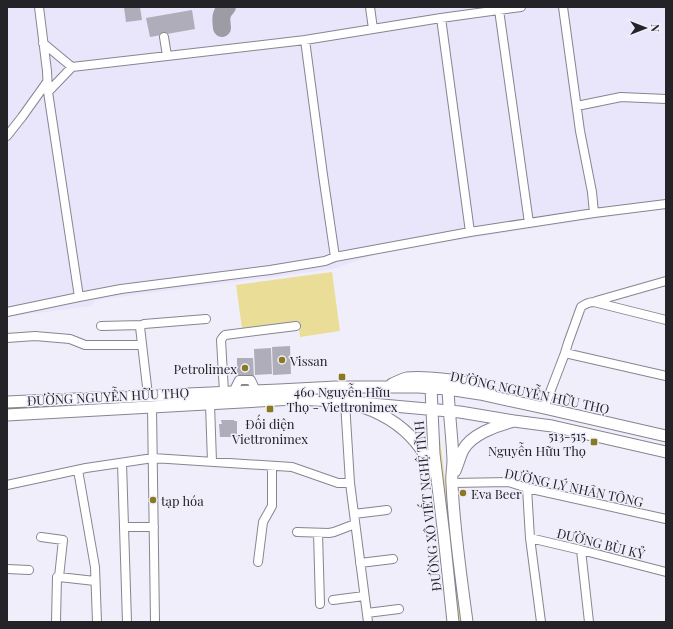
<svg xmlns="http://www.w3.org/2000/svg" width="673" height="629" viewBox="0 0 673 629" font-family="'Playfair Display',serif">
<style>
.built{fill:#e9e5fa}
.green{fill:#eadd97}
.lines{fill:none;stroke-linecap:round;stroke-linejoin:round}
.taxiway{stroke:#9d9ca5;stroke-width:18}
.building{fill:#b0adba}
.minor-casing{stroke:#878590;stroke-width:10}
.major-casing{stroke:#878590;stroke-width:13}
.minor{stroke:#fff;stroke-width:8}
.major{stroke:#fff;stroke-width:11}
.poi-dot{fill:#897a20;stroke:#f0eefb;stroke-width:1.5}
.labels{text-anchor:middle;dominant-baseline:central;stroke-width:3;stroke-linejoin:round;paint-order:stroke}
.poi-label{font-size:13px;fill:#242328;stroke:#f0eefb;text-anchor:start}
.street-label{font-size:13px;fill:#242328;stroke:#f0eefb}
</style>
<rect width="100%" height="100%" fill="#f0eefb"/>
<path class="built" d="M 7,7 L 666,7 L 666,208 L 386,251 L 333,269 L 96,300 L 91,306 L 7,317 Z"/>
<path class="green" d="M 332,272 L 340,331 L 300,337 L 298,321 L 242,328 L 236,285 Z
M 438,422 L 462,622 L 459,622 L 438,456 Z"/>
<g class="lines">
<path class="taxiway" d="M 222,28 C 221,19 220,14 227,7"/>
</g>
<path class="building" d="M 124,7 L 140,7 L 142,20 L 126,22 Z
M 192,10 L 195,29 L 150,37 L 146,18 Z
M 290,346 L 291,374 L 273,375 L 272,347 Z
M 271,348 L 272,374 L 255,375 L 254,349 Z
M 237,358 L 253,358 L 254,378 L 237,379 Z
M 221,420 L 234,420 L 234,421 L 237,421 L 237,437 L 220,437 L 219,424 L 222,424 Z"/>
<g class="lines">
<defs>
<path id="minor" d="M 39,7 L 47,71 L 48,92 L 79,297
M 370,7 L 373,29
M 563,7 L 580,131 L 592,192 L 594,213
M 499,10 L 529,223
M 441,18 L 470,232
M 164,37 L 167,56
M 305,40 L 323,175 L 335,257
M 43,43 L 72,67
M 48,92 L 72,67 L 305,40 L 441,18 L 521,7
M 577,106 L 621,97 L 666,99
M 7,136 L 22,117 L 47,82
M 596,301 L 666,281
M 7,312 L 79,297 L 121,289 L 270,270 L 325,261 L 335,257 L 470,232 L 594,213 L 666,204
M 101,326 L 142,325
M 7,338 L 35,336 L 70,339 L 85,345 L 142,345
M 565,353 L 666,376
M 224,392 L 221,340 L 223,337 L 225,335 L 296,326
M 233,392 L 239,380 L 251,380 L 256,391
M 148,395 L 140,327 L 142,325 L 144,324 L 206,319
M 345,402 L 350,483 L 368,622
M 210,404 L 212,462
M 152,407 L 155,622
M 544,408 L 565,353 L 568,343 L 581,307 C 585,304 589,302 594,302 L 666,320
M 122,463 L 127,622
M 78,470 L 95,567 L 97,622
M 452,483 L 509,482 L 527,488 L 666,519
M 7,485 L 86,468 L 153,458 L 292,467 L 338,483 L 350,483
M 527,488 L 530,538 L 541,622
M 354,514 L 387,510
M 124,527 L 154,527
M 297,532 L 329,533 L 334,532 L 355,524
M 318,533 L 320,604
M 41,537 L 63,540 L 59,577
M 530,538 L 581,550 L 666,572
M 581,550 L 589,622
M 258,562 L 263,522 L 272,506 L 272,466
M 360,563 L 393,559
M 7,569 L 29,570
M 333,600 L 364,596
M 367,613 L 399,609
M 56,622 L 57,577 L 59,577 L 95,581"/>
<path id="major" d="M 392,384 C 397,382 402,379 407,378 C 422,376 466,380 480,387 C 484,389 487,392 491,394
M 431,388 L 434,454 L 444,536 L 453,622
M 448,389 C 449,413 452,436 453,460 C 453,468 451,476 452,484 C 454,530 461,576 467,622
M 7,402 L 279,390 L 336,387 L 418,387 L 448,389 L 480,394 L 544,408 L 666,436
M 363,407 C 386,415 407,429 421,449 C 426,456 429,465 433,472
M 7,415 L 294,399 L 338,401 L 460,412 L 514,421 L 552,426 L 666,452
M 455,471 C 458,464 460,456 463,450 C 471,435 495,426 511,422"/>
</defs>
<use href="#minor" class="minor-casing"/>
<use href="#major" class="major-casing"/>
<use href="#minor" class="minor"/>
<use href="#major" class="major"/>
</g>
<g class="poi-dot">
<circle cx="282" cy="360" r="4"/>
<circle cx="245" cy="368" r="4"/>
<rect x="338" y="373" width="8" height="8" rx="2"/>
<rect x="266" y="405" width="8" height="8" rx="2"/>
<rect x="590" y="438" width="8" height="8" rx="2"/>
<circle cx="463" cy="493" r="4"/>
<circle cx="153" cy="500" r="4"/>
</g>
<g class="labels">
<g class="poi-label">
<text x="290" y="360">Vissan</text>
<text x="237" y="368" text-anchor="end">Petrolimex</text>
<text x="342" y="391" text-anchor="middle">460 Nguyễn Hữu<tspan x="342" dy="15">Thọ - Viettronimex</tspan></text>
<text x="270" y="423" text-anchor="middle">Đối diện<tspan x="270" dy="15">Viettronimex</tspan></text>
<text x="586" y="435" text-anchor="end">513-515<tspan x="586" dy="15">Nguyễn Hữu Thọ</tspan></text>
<text x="471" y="493">Eva Beer</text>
<text x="161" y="500">tạp hóa</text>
</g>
<g class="street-label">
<text transform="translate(530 392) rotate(12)">ĐƯỜNG NGUYỄN HỮU THỌ</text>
<text transform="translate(108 396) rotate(-3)">ĐƯỜNG NGUYỄN HỮU THỌ</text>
<text transform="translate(574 487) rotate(12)">ĐƯỜNG LÝ NHÂN TÔNG</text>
<text transform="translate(427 506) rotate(-96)">ĐƯỜNG XÔ VIẾT NGHỆ TĨNH</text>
<text transform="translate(601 543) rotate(14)">ĐƯỜNG BÙI KỶ</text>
</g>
</g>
<rect width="673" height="629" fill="none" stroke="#242328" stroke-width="16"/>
<g transform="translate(645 28) rotate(90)" stroke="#f0eefb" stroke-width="3" paint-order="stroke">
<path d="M0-3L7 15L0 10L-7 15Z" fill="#242328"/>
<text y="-6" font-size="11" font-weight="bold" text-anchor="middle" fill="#242328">N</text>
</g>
</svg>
